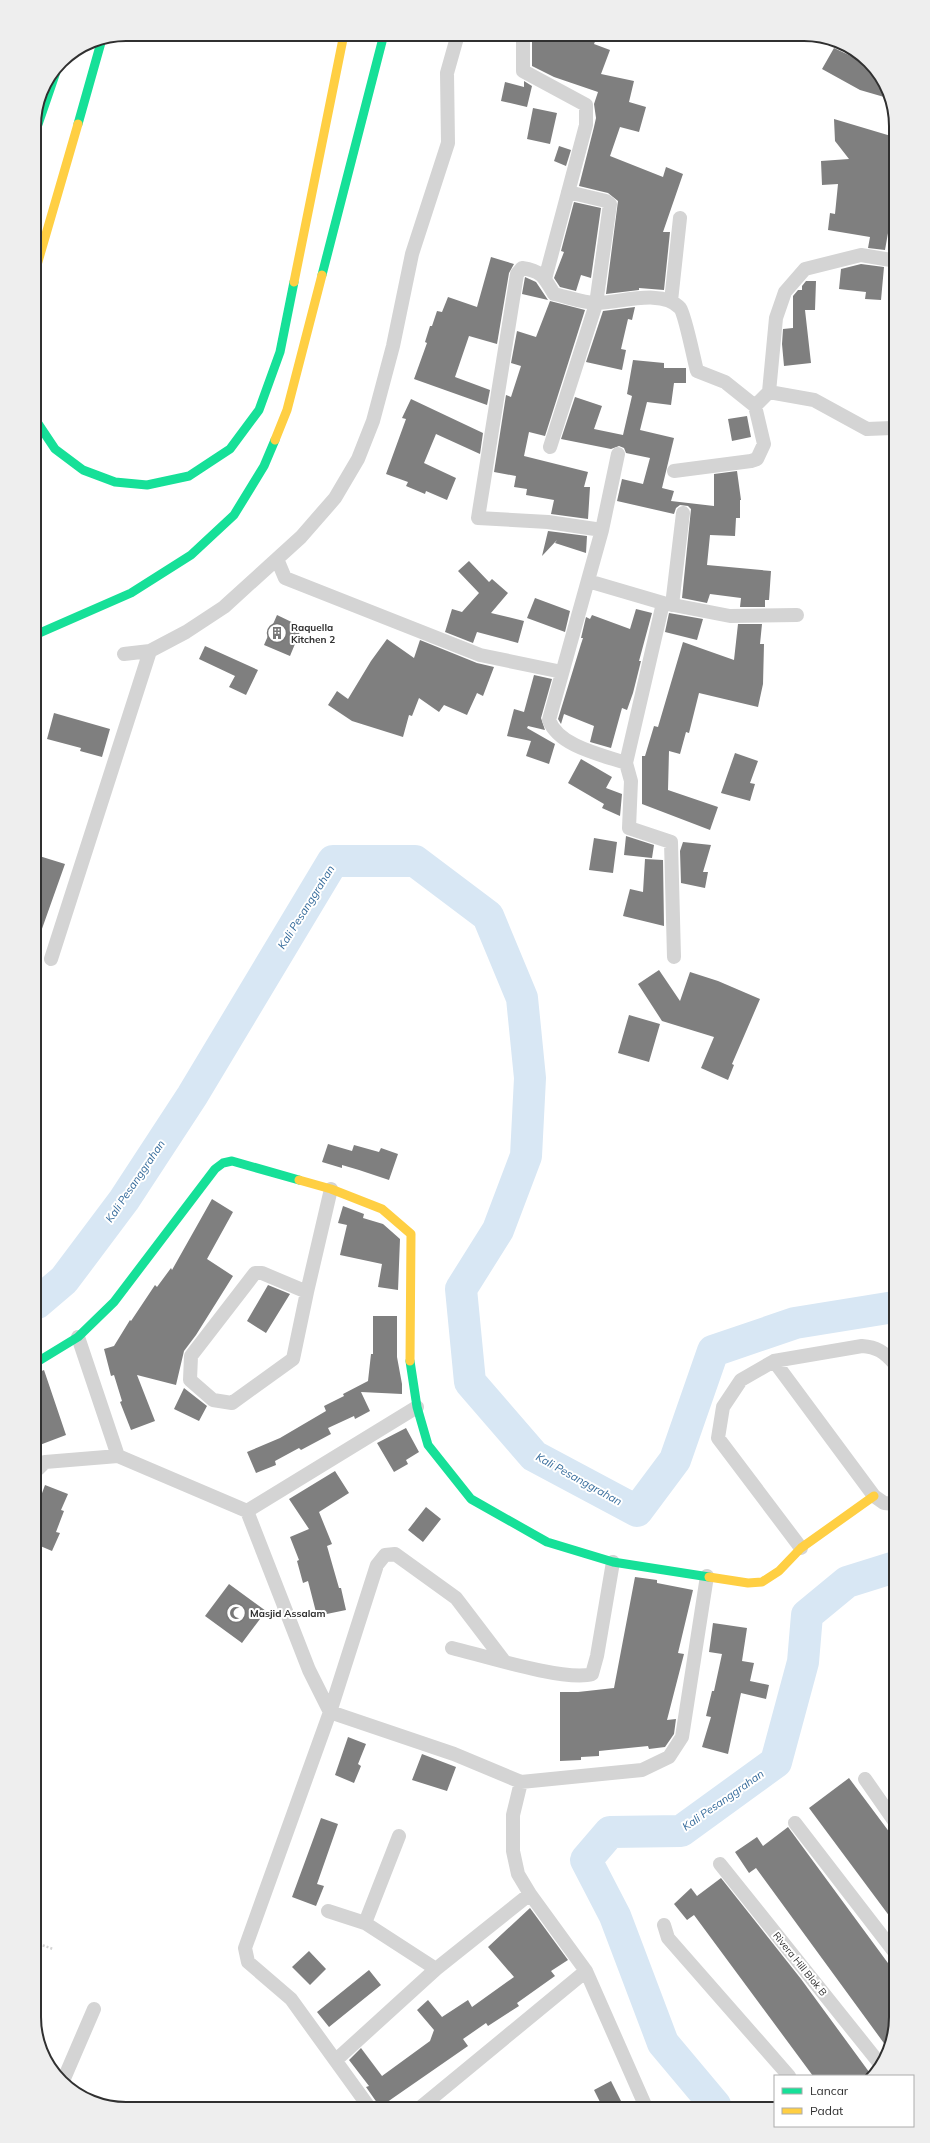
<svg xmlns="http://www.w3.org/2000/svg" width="930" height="2143" viewBox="0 0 930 2143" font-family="Mulish,sans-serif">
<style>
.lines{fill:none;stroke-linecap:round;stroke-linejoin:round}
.river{stroke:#d8e7f4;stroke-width:32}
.building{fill:#7f7f7f}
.path{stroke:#d4d4d4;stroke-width:2.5;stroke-dasharray:2 2;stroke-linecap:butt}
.street{stroke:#d4d4d4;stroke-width:14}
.fast{stroke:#16e098;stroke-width:9}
.slow{stroke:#ffcf43;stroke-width:9}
.labels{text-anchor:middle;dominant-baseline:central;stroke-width:4;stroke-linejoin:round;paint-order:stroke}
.poi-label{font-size:10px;font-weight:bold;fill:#303030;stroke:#fff;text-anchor:start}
.street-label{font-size:10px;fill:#303030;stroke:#fff}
.water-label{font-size:11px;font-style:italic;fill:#356b9b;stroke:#fff}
.rim{fill:none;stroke:#303030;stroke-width:2}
</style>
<rect width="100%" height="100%" fill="#fff"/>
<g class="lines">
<path class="river" d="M 37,1303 L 64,1280 L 124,1200 L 192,1096 L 333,861 L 415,861 L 488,916 L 522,998 L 530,1078 L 526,1156 L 498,1230 L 461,1289 L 470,1382 L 534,1456 L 637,1511 L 675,1460 L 713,1351 L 795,1323 L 894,1307
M 715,2105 L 663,2043 L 615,1916 L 586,1860 L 610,1832 L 681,1831 L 776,1762 L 803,1662 L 807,1615 L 847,1582 L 895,1567"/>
</g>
<path class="building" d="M 532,34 L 598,34 L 594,44 L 610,50 L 601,74 L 634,81 L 629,102 L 646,107 L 639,132 L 620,127 L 610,156 L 663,177 L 666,167 L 683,174 L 663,232 L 670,232 L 664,290 L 639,288 L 639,290 L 606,294 L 618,201 L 608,193 L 579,186 L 594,127 L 596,118 L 594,104 L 598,92 L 554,77 L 532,66 Z
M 834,48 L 868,64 L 891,96 L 891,99 L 860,90 L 822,69 Z
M 524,81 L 532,86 L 527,107 L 501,101 L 505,82 L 524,87 Z
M 533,108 L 557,113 L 550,144 L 527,139 Z
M 834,119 L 891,136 L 891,216 L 885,250 L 868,248 L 870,237 L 828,230 L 830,213 L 835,214 L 838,184 L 822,185 L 821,161 L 849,159 L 835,141 Z
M 559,146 L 571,150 L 566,166 L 554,161 Z
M 574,202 L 601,208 L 591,278 L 581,275 L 576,291 L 560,287 L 554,278 L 564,252 L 561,251 Z
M 491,257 L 514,264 L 509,273 L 497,344 L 469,336 L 455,377 L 490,390 L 487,405 L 414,379 L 427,343 L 425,342 L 430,326 L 432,326 L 437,311 L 442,312 L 448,297 L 477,307 Z
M 861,264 L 884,267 L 881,300 L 865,299 L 866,292 L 839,289 L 841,269 Z
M 525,277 L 536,282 L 548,300 L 522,294 Z
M 806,281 L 816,281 L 815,310 L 805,310 L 811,363 L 784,366 L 782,344 L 783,329 L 793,328 L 793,296 L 798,290 L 802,290 L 802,286 Z
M 550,301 L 585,310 L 545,436 L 529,432 L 524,456 L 588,472 L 584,487 L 590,487 L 588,519 L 551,514 L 554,500 L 526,495 L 527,489 L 514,487 L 516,476 L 494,472 L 506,395 L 511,397 L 521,366 L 511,363 L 517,331 L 536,337 Z
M 635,307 L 632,320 L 628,319 L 621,349 L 626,350 L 622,370 L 586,362 L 603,311 Z
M 633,360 L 664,363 L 664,368 L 686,368 L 686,383 L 674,383 L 671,405 L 647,402 L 640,430 L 674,438 L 662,488 L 674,491 L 671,501 L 714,506 L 714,474 L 737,471 L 741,500 L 740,500 L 740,518 L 736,518 L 735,536 L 710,535 L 707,565 L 771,571 L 769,600 L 765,600 L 765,607 L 740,607 L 741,598 L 710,594 L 707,603 L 682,598 L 691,509 L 688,506 L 680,505 L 676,508 L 674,514 L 617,501 L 622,479 L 643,484 L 650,458 L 626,453 L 624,448 L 619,446 L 611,449 L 561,439 L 575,397 L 602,406 L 594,429 L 623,435 L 632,396 L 627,394 Z
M 411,399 L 483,433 L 480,454 L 436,434 L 424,463 L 456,478 L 447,500 L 426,491 L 425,494 L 406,486 L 408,482 L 386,474 L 406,419 L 402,418 Z
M 747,416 L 751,437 L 732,441 L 728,419 Z
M 548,531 L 587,536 L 586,553 L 555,543 L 557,540 L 542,556 Z
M 469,561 L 489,582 L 492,579 L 508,593 L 491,613 L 524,621 L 518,643 L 477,632 L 473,643 L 445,632 L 452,609 L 462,612 L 479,593 L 458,571 Z
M 535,598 L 570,611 L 565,632 L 527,618 Z
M 636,609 L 652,613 L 639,661 L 641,661 L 633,693 L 627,710 L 622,708 L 611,748 L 590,742 L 594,726 L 564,714 L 561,724 L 558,719 L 581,644 L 583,638 L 581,638 L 586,617 L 590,619 L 592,615 L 630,629 Z
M 669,613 L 703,619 L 697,640 L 665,632 Z
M 277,615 L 302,627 L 290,656 L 264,645 Z
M 738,624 L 762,624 L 760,644 L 764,644 L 763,684 L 758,707 L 699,693 L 689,733 L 686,732 L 680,754 L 669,751 L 668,790 L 718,807 L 710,830 L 642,804 L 642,756 L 645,756 L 654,726 L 658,727 L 683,642 L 734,660 Z
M 387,639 L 414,658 L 420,640 L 477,663 L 494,667 L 483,696 L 477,693 L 467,715 L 444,705 L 439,712 L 419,698 L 412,716 L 409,715 L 403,737 L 352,721 L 328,705 L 337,691 L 348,699 L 371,661 Z
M 205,646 L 258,670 L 246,695 L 229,687 L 235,676 L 199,659 Z
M 534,675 L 552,679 L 541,718 L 545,730 L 528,726 L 527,728 L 555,744 L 549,764 L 526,756 L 531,741 L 507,736 L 514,709 L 524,712 Z
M 54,713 L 110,729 L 102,757 L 80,751 L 81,748 L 47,739 Z
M 735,753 L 758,761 L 750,783 L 755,784 L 750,801 L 721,793 Z
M 581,759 L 612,777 L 606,788 L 622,794 L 620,816 L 602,808 L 604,804 L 568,783 Z
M 626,836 L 654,845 L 652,858 L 624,855 Z
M 594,838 L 617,842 L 613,873 L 589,870 Z
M 683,842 L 711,845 L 703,872 L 708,872 L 705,888 L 681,883 L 680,851 Z
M 36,855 L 65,864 L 38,940 L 36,940 Z
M 645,859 L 663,860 L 664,926 L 623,916 L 630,889 L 643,892 Z
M 659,970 L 680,1001 L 690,972 L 718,981 L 760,999 L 732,1064 L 734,1065 L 728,1080 L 701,1068 L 714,1037 L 662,1021 L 638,984 Z
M 629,1015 L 660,1024 L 649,1062 L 618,1053 Z
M 328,1144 L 352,1151 L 354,1145 L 379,1152 L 381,1148 L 398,1154 L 389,1180 L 359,1170 L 342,1165 L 342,1168 L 322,1162 Z
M 212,1199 L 233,1212 L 207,1259 L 233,1276 L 196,1335 L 184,1351 L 176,1385 L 137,1375 L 155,1421 L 131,1430 L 120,1402 L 122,1401 L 114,1375 L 111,1376 L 104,1349 L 114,1346 L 130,1320 L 131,1321 L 155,1285 L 157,1287 L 171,1268 L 172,1270 Z
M 343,1206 L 364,1214 L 363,1218 L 383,1224 L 400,1239 L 398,1290 L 378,1287 L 382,1264 L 340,1255 L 347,1225 L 338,1223 Z
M 268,1285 L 290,1294 L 266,1333 L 247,1321 Z
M 373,1316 L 397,1316 L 397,1357 L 402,1384 L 402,1394 L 361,1392 L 370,1411 L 355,1419 L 354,1416 L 328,1428 L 331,1434 L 301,1450 L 299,1448 L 275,1461 L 276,1465 L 256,1473 L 247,1452 L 280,1438 L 326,1411 L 324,1406 L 344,1396 L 343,1394 L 368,1381 L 371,1354 L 373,1354 Z
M 44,1370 L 66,1435 L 37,1446 L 37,1373 Z
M 184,1388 L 207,1406 L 199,1421 L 174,1409 Z
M 406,1428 L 419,1452 L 406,1460 L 408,1464 L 394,1472 L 377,1443 Z
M 335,1471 L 349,1493 L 319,1512 L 332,1544 L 327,1546 L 339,1588 L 341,1588 L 346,1610 L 317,1616 L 308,1581 L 303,1583 L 297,1561 L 299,1560 L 290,1537 L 309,1529 L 289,1499 Z
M 45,1485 L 68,1494 L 61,1510 L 64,1511 L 56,1532 L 60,1533 L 52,1551 L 38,1545 L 38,1504 Z
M 426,1507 L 441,1519 L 423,1542 L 408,1530 Z
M 635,1577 L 657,1580 L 657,1583 L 693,1590 L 678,1653 L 684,1654 L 667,1720 L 676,1719 L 674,1734 L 665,1747 L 649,1749 L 648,1746 L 599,1751 L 599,1756 L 581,1757 L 581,1760 L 560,1761 L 560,1692 L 578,1692 L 614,1688 Z
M 229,1584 L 266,1611 L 242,1643 L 205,1616 Z
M 713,1623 L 747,1628 L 742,1661 L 754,1663 L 750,1681 L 769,1685 L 766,1699 L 741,1693 L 728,1754 L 702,1747 L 711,1717 L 706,1716 L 712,1691 L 714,1691 L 722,1654 L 709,1652 Z
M 348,1737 L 366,1744 L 358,1764 L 361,1766 L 354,1783 L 335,1775 Z
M 422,1754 L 456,1767 L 447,1791 L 412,1780 Z
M 849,1778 L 896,1841 L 896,1925 L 809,1808 Z
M 321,1818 L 338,1824 L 317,1884 L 324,1886 L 316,1906 L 292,1897 Z
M 788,1827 L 896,1974 L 896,2017 L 886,2046 L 756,1868 L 749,1873 L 735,1852 L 757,1837 L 763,1846 Z
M 721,1878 L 801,1979 L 872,2076 L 813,2076 L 694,1915 L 687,1920 L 674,1904 L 691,1888 L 697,1896 Z
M 530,1908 L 568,1960 L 551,1971 L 555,1976 L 517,2003 L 519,2006 L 488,2026 L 486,2023 L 463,2039 L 468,2046 L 380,2107 L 366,2087 L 369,2086 L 349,2060 L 361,2048 L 382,2076 L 430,2041 L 434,2030 L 417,2010 L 428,2000 L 442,2017 L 468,2000 L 472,2007 L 514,1977 L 488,1947 Z
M 309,1951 L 326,1969 L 310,1985 L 292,1967 Z
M 369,1970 L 381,1985 L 329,2027 L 317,2012 Z
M 611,2081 L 623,2105 L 602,2106 L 594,2090 Z"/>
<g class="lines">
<path class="path" d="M 39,1944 L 53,1949"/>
<path class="street" d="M 523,34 L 523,71 L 586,105 L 586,125 L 545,279
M 671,301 L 680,218
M 769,392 L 814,400 L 867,429 L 892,428
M 755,406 L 769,392 L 776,318 L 785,292 L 805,269 L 861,255 L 891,260
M 550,447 L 596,304 L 610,204 L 606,201 L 568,192
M 618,454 L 602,530 L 549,720 C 558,746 602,755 626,763 L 631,781 L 629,828 L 671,842 L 674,957
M 602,530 L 548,522 L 478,518 L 517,274 L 522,268 C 542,271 544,277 554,294 C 568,297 583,303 597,303 C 619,303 662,288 680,308 C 685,314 694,360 697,371 L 725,382 L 755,406 L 764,444 L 757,459 L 751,461 L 674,471
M 277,559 L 285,578 L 480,655 L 562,672
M 588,581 L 663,603
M 672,605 L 683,513
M 150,651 L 186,632 L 224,607 L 301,537 L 335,498 L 358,459 L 373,421 L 393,346 L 412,254 L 448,143 L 447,73 L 458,34
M 626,763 L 663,603 L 730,616 L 797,615
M 51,959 L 150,651 L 124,654
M 255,1273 L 262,1273 L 307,1292 L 293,1359 L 232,1403 L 213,1400 L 190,1380 L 191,1356 Z
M 307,1292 L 331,1189
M 78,1337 L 118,1456
M 774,1361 L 874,1496 L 884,1503 L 895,1504
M 38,1469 L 45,1462 L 118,1456 L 247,1511 L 309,1670 L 330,1712 L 454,1754 L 521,1782 L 642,1770 L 669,1757 L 682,1737 L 707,1576
M 247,1511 L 417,1407
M 801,1548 L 718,1438 L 723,1407 L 741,1380 L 774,1361 L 862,1346 C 877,1347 884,1352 894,1363
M 452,1648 C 481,1655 566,1682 592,1674 L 597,1656 L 613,1562
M 865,1779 L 895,1822
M 521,1782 L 513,1815 L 513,1851 L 518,1874 L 530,1894 L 586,1971 L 645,2105
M 795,1823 L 896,1954
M 720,1864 L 880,2064
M 328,1911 L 365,1923 L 436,1969
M 365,1923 L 399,1836
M 664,1925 L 668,1938 L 789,2076
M 336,2060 L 436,1969 L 530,1894
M 63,2081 L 94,2009
M 369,2107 L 291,1999 L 248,1962 L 245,1948 L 330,1712 L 377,1565 L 385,1555 L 395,1554 L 456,1598 L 504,1661
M 421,2107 L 586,1971"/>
<path class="fast" d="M 78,124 L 102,39
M 34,136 L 58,66
M 322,275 L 384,34
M 35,419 L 55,449 L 83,470 L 115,482 L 147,485 L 189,476 L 230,449 L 259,410 L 280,352 L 294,282
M 35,635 L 131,593 L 191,555 L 234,515 L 264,466 L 275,440
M 410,1361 L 417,1407 L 428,1445 L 471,1499 L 547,1542 L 613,1562 L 709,1577
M 37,1362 L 78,1337 L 114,1302 L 215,1169 L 223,1163 L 232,1161 L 299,1180"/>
<path class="slow" d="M 35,272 L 78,124
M 294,282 L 344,34
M 275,440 L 287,410 L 322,275
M 299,1180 L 331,1189 L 382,1209 L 411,1234 L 410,1361
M 709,1577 L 748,1583 L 762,1582 L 779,1571 L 801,1548 L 874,1496"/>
</g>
<defs>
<symbol id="building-ring" viewBox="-11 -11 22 22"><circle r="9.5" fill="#fff" stroke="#787878" stroke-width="1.5"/><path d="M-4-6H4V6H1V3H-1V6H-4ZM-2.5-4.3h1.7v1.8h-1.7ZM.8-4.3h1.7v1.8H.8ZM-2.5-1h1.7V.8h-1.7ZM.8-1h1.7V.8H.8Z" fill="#787878"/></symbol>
<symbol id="mosque-ring" viewBox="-11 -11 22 22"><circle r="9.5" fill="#fff" stroke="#787878" stroke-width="1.5"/><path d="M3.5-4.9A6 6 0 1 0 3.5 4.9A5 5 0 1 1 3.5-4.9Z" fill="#787878"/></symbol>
</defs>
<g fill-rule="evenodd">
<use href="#building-ring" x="266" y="622" width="22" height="22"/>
<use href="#mosque-ring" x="225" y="1602" width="22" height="22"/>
</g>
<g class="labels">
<g class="poi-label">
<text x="291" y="627">Raquella<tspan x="291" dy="12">Kitchen 2</tspan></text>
<text x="250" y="1613">Masjid Assalam</text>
</g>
<g class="street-label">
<text transform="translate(800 1964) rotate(51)">Rivera Hill Blok B</text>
</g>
<g class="water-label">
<text transform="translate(306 907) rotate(-58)">Kali Pesanggrahan</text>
<text transform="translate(135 1181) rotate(-56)">Kali Pesanggrahan</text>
<text transform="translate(579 1479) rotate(29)">Kali Pesanggrahan</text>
<text transform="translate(723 1800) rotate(-35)">Kali Pesanggrahan</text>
</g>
</g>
<path d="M0 0H930V2143H0ZM126 41H804A85 85 0 0 1 889 126V2017A85 85 0 0 1 804 2102H126A85 85 0 0 1 41 2017V126A85 85 0 0 1 126 41Z" fill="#eee" fill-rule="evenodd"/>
<path class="rim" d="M126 41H804A85 85 0 0 1 889 126V2017A85 85 0 0 1 804 2102H126A85 85 0 0 1 41 2017V126A85 85 0 0 1 126 41Z"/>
<rect x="774" y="2075" width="140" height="52" fill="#ffffff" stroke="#acacac"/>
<rect x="782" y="2088" width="20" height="6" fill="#16e098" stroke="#acacac"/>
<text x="810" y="2095" font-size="12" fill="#303030">Lancar</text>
<rect x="782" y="2108" width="20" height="6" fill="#ffcf43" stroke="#acacac"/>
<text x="810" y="2115" font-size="12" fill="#303030">Padat</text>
</svg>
